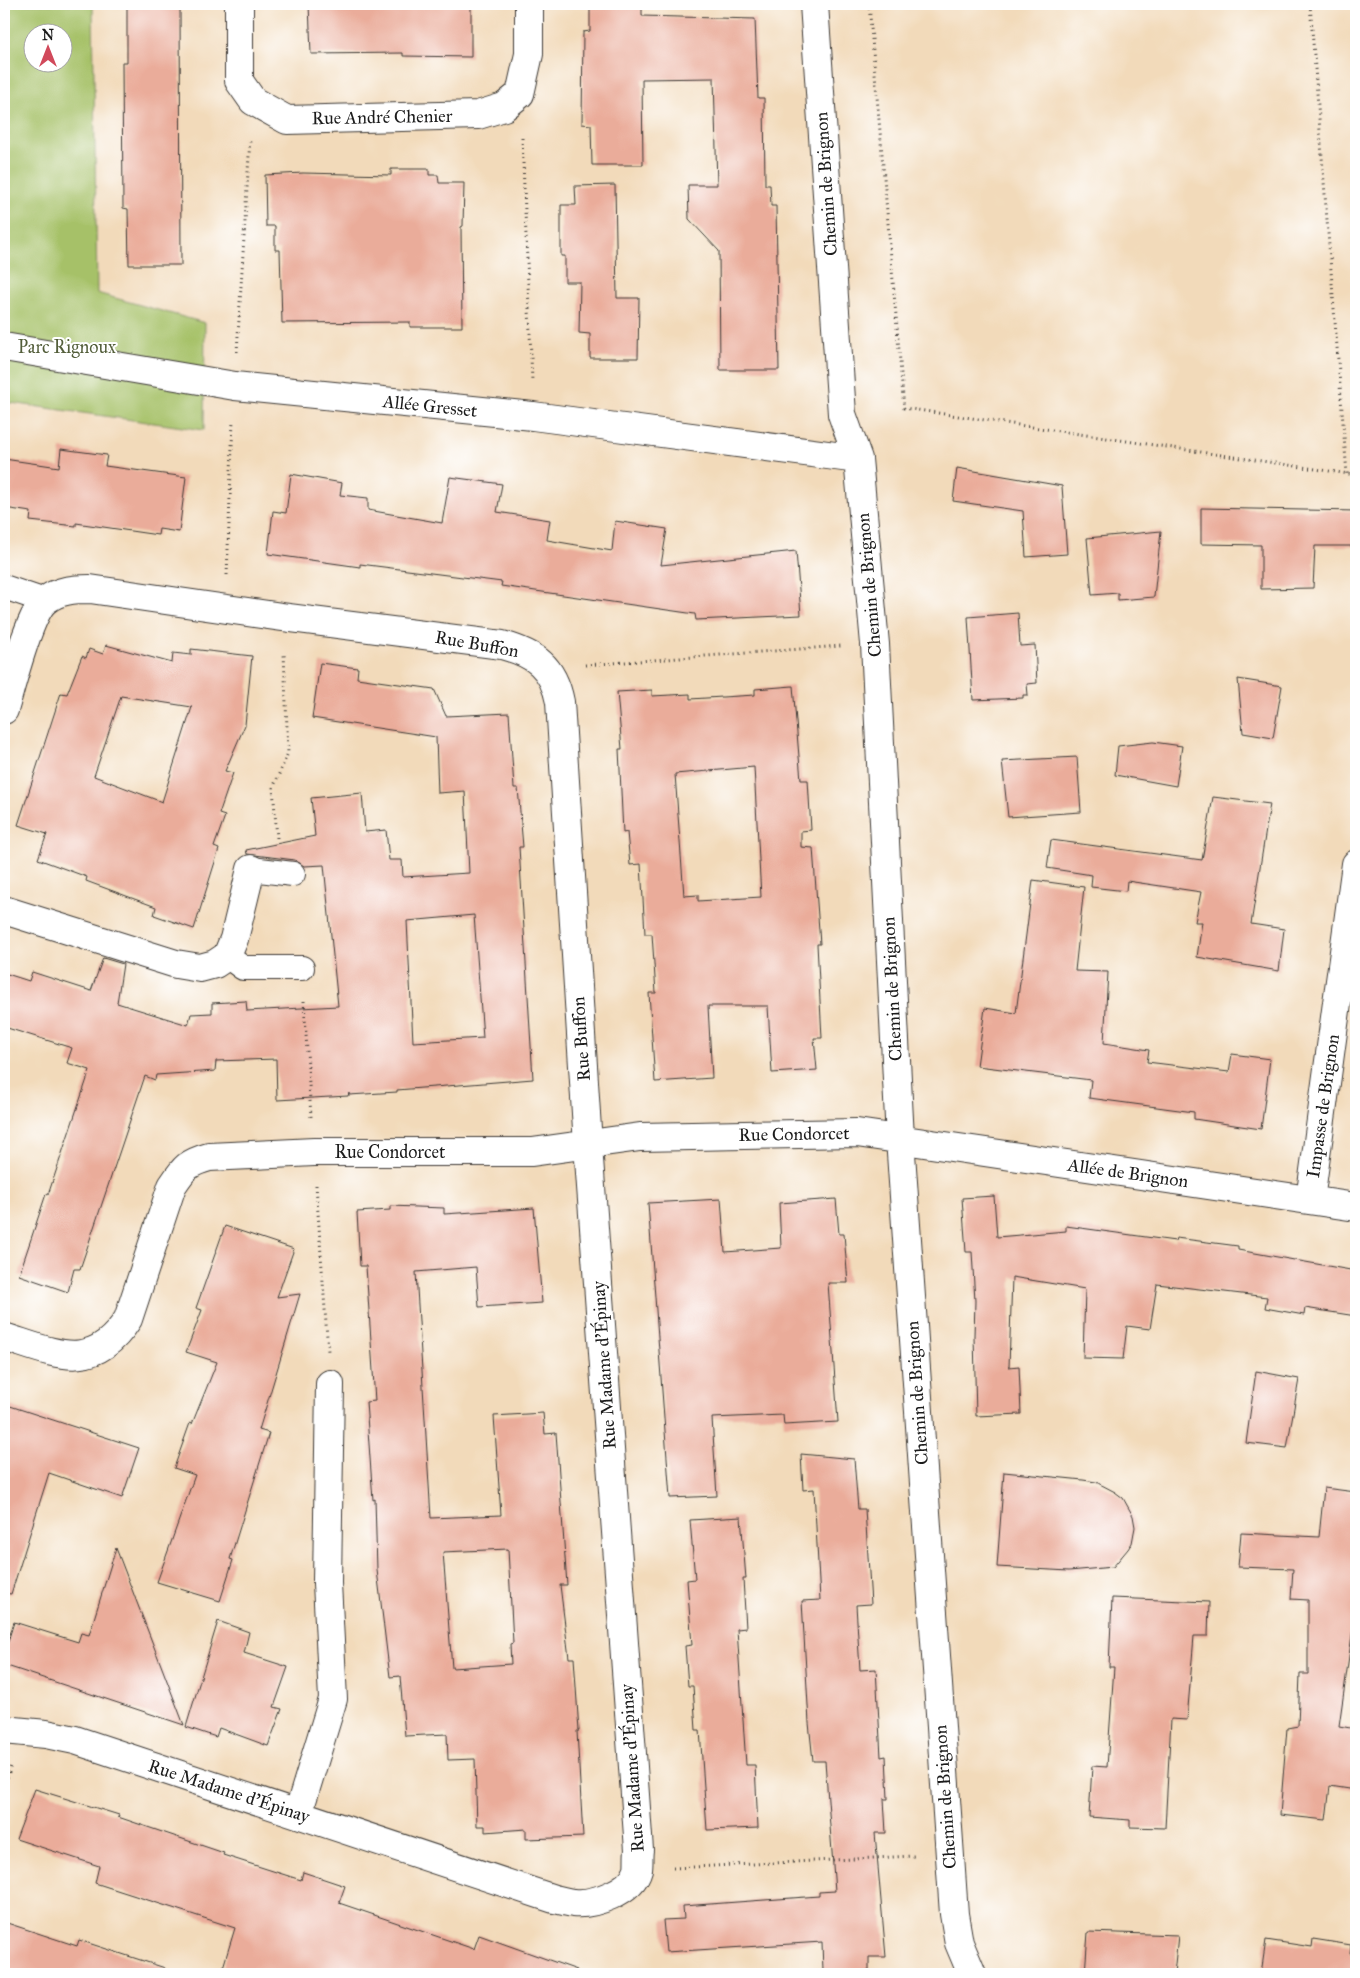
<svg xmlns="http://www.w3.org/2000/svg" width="1360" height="1978" viewBox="0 0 1360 1978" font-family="'IM FELL Great Primer',serif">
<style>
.green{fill:#a6c167;stroke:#616e42;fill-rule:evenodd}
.building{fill:#eaac9a;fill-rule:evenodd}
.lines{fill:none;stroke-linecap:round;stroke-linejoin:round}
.lane-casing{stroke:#3c3834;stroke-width:26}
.street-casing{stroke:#3c3834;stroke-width:30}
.path{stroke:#3c3834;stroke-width:3;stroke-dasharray:1 4;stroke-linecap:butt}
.lane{stroke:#fff;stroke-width:24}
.street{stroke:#fff;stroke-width:28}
.labels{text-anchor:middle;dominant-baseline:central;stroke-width:4;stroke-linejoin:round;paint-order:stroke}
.street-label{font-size:18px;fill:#1c1c1c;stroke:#fff}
.park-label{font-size:18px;fill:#535e3a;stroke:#fff}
</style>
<rect width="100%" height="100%" fill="#fff"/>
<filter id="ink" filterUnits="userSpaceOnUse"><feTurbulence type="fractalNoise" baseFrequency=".02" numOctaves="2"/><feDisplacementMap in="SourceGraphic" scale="10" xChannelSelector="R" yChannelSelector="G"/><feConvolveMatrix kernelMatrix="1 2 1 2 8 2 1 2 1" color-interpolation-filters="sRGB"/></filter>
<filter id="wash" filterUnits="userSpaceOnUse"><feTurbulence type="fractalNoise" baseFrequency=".0096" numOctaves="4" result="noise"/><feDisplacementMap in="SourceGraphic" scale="20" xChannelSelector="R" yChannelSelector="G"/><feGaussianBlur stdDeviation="1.12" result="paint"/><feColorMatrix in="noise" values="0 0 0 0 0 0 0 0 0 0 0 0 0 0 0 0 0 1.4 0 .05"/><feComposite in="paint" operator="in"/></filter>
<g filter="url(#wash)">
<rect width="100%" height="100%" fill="#f2daba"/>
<path class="green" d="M 4,4 L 93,4 L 97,293 L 205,323 L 204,430 L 4,402 ZM 32,32 L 62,32 L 62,62 L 32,62 Z"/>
<g id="blocks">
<path class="building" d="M 127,4 L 180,4 L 181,265 L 129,265 L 128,209 L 123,208 L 122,62 L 127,62 Z
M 309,4 L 471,4 L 471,57 L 403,56 L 403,53 L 311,54 Z
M 590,4 L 642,4 L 642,16 L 755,19 L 758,98 L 764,98 L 765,185 L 770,185 L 771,206 L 776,206 L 779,370 L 720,370 L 719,251 L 689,219 L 688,185 L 717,185 L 714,78 L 642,79 L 643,165 L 592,165 L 591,125 L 582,124 L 583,32 L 590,31 Z
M 391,169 L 429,169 L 429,175 L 438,175 L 439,183 L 464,183 L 463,226 L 461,227 L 462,327 L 410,327 L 410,322 L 282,323 L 280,250 L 275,250 L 275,226 L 266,226 L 265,175 L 303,173 L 391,175 Z
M 615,185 L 617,298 L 639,298 L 638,358 L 590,358 L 590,334 L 579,333 L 580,282 L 565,282 L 565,256 L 561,256 L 561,205 L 576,205 L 575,186 Z
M 61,449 L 107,455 L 105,466 L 186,477 L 179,532 L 159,529 L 158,535 L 76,523 L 76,526 L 30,521 L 31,512 L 4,508 L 4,459 L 59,467 Z
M 957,468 L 1062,486 L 1067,554 L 1026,557 L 1023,511 L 953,501 Z
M 291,474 L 342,483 L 340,495 L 368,498 L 368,510 L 442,523 L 450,477 L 502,484 L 497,512 L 550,520 L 547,540 L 612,551 L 615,521 L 667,529 L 661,565 L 796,551 L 801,615 L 696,620 L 695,614 L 501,586 L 502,582 L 360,564 L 360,567 L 268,554 L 273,511 L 286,513 Z
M 1201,508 L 1356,511 L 1356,546 L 1315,546 L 1313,588 L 1261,589 L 1261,545 L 1201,544 Z
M 1161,531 L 1154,597 L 1118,600 L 1118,593 L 1092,595 L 1087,538 Z
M 1018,613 L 1020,646 L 1035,645 L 1037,683 L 1027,684 L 1028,695 L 1023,695 L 1023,698 L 973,700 L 968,617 Z
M 106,645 L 172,663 L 173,653 L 191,655 L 191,649 L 252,656 L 245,725 L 225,771 L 233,773 L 219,814 L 225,816 L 214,847 L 219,849 L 194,929 L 154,915 L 156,907 L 86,881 L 87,877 L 38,859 L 47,834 L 18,825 L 61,693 L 67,694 L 82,656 L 86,658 L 89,649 L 103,654 ZM 121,696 L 192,707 L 162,802 L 94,776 Z
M 320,663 L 358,668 L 357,678 L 434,689 L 446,716 L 509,713 L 514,788 L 518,788 L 523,847 L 519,847 L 533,1079 L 397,1090 L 397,1092 L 349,1095 L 349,1093 L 348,1096 L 277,1100 L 276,1059 L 216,1061 L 215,1071 L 156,1075 L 155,1080 L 145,1076 L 80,1269 L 74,1269 L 68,1292 L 19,1275 L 46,1194 L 48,1195 L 90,1070 L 67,1063 L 72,1048 L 4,1027 L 4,973 L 29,981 L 32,972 L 91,991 L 103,958 L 123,964 L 117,1003 L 188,1025 L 191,1014 L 212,1013 L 212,1003 L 246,1001 L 247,1011 L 338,1006 L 324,865 L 304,866 L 295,860 L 247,854 L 246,850 L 315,836 L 311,798 L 362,793 L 365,832 L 386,830 L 389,860 L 402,860 L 403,877 L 469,873 L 465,791 L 438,793 L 436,737 L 312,718 ZM 474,915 L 483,1038 L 413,1042 L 407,921 Z
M 1238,679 L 1282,686 L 1273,738 L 1243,733 Z
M 793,686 L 801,780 L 808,780 L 811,830 L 801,831 L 801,847 L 813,848 L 820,944 L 817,944 L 822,1038 L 814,1038 L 817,1070 L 772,1073 L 768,1006 L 708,1006 L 712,1078 L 655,1082 L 649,993 L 656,993 L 652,934 L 645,934 L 641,864 L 630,865 L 627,832 L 623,833 L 619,749 L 622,749 L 617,692 L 652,690 L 652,696 L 690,694 L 690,699 L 755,695 L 755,689 ZM 754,767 L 761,897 L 698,901 L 698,895 L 684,896 L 675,774 Z
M 1153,742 L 1182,746 L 1176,786 L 1115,775 L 1118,746 Z
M 1077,757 L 1081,812 L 1008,817 L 1002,761 Z
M 1213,797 L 1270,804 L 1251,924 L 1284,929 L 1279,971 L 1197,957 L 1202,922 L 1195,922 L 1201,892 L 1127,881 L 1126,891 L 1091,887 L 1092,875 L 1047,868 L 1051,840 L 1202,860 Z
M 1033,880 L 1084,887 L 1075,971 L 1108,972 L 1104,1043 L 1149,1050 L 1147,1062 L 1229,1072 L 1232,1054 L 1270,1059 L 1261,1129 L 1194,1119 L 1194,1112 L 1089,1098 L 1091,1080 L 977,1066 L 985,1008 L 1016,1013 Z
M 994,1196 L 997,1237 L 1066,1231 L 1066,1226 L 1175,1241 L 1176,1238 L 1238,1246 L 1238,1250 L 1356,1271 L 1356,1316 L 1305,1308 L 1304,1315 L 1265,1308 L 1267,1297 L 1157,1284 L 1150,1329 L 1127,1326 L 1123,1359 L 1083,1358 L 1085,1289 L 1012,1277 L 1009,1367 L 1019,1366 L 1021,1414 L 976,1416 L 974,1336 L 975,1301 L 972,1252 L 966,1252 L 962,1198 Z
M 721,1199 L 725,1252 L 781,1248 L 779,1203 L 836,1199 L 839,1234 L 844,1234 L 848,1283 L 828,1283 L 838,1422 L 784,1425 L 783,1415 L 712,1418 L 717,1496 L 670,1498 L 648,1203 Z
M 390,1206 L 444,1208 L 444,1214 L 534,1208 L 542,1303 L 479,1307 L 476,1267 L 416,1272 L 431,1518 L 501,1515 L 494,1416 L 543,1413 L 545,1434 L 556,1433 L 567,1585 L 560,1585 L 569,1658 L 574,1658 L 579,1731 L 577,1731 L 583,1837 L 526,1839 L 526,1829 L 485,1832 L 485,1826 L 477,1826 L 475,1759 L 448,1760 L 447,1734 L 405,1736 L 400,1676 L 390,1677 L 377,1570 L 375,1499 L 373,1500 L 366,1402 L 375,1401 L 366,1266 L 360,1266 L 357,1212 L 390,1210 ZM 508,1549 L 513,1643 L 510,1644 L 511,1664 L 452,1668 L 443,1552 Z
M 225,1226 L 294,1249 L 277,1297 L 300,1294 L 259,1430 L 269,1433 L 230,1559 L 233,1560 L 220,1601 L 157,1582 L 195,1475 L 174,1468 L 190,1423 L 192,1424 L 217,1362 L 186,1352 L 202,1310 L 196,1308 Z
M 1256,1371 L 1299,1379 L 1287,1448 L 1246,1443 Z
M 4,1404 L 139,1448 L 122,1498 L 49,1473 L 11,1594 L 4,1593 Z
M 801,1454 L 854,1459 L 858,1509 L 865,1509 L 871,1604 L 856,1605 L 860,1670 L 876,1669 L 881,1757 L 886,1756 L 888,1799 L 884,1799 L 886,1833 L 875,1833 L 886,1957 L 869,1957 L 869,1971 L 823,1971 L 822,1942 L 666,1952 L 663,1920 L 684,1919 L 683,1906 L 819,1896 L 819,1892 L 835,1891 L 825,1761 L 813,1761 L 809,1723 L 802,1601 L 820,1600 L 814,1489 L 803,1490 Z
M 1004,1472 L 1083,1480 L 1096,1482 L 1115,1492 L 1123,1498 L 1133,1516 L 1135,1527 L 1132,1543 L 1128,1549 L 1113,1567 L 1069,1571 L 997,1567 Z
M 1324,1488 L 1356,1492 L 1356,1607 L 1339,1726 L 1356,1729 L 1356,1790 L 1330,1786 L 1326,1820 L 1280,1815 L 1287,1728 L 1298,1726 L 1300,1674 L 1308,1674 L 1308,1600 L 1291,1599 L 1293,1569 L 1238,1567 L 1241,1533 L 1319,1537 Z
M 741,1517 L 746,1579 L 743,1579 L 746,1628 L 737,1629 L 746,1765 L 755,1765 L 758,1828 L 707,1830 L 700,1730 L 696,1730 L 693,1686 L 688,1686 L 685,1646 L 692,1645 L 687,1580 L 695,1579 L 690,1520 Z
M 116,1548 L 184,1725 L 4,1665 L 4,1654 L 14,1622 L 78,1642 L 81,1633 L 89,1635 Z
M 1112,1598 L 1209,1602 L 1208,1636 L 1194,1636 L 1187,1720 L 1171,1719 L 1165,1828 L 1130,1827 L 1130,1820 L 1089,1817 L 1092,1766 L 1107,1767 L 1114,1667 L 1109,1667 Z
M 218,1621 L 249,1632 L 244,1653 L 288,1667 L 274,1707 L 282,1709 L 268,1746 L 219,1728 L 216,1737 L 186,1727 Z
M 35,1789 L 119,1815 L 118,1817 L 224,1853 L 223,1855 L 301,1880 L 303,1872 L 345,1886 L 339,1903 L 474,1949 L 479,1935 L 577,1970 L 576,1974 L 221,1974 L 235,1928 L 95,1883 L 99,1866 L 16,1839 Z
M 4,1922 L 77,1946 L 79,1940 L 165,1968 L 164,1974 L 4,1974 Z
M 1088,1932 L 1178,1935 L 1174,1974 L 1085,1974 Z
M 1313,1939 L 1351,1945 L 1350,1954 L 1356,1955 L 1356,1974 L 1261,1974 L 1266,1940 L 1312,1947 Z"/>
</g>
</g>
<g filter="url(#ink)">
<use href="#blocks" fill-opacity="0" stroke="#3c3834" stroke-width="1"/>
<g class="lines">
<defs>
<path id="lane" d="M 4,587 L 45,601
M 251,869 L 293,874
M 227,956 L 243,968 L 302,968"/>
<path id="street" d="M 239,4 L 239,81 L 253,101 L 287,120 L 478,115 L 504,107 L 520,94 L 529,54 L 529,4
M 814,4 L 842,414 L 858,459 L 875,644 L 900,1139 L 954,1914 L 959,1943 L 972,1974
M 4,347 L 235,386 L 533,416 L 858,459
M 4,710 C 11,687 29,613 46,600 C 59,590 74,589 90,589 L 282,617 L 502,645 C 535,654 553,666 560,702 L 588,1145 L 639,1850 C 638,1856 639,1864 638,1869 C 632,1892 593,1905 573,1903 C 566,1902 560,1900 554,1899 L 75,1740 L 46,1734 L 4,1730
M 4,910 L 176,964 L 200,968 L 215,964 L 227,956 L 234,939 L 251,869
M 1310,1200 L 1356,864
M 4,1337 C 55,1353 93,1374 128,1319 L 172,1186 C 184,1168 187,1163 209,1157 L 314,1152 L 532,1152 L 640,1137 L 857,1133 L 1356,1207
M 298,1814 L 333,1699 L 327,1583 L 330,1384"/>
</defs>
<use href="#lane" class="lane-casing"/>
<use href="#street" class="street-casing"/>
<path class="path" d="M 869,4 L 904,408 L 1356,475
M 1310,4 L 1347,474
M 4,30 L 9,4
M 522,138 L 532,381
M 237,352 L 250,139
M 227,575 L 233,421
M 585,665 L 841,646
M 277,838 L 273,788 L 288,753 L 284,653
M 304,1001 L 311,1117
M 316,1185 L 328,1351
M 4,1787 L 11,1766
M 673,1868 L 914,1856"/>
<use href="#lane" class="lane"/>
<use href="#street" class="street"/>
</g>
</g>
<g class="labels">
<g class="street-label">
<text transform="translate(382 117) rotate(-1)">Rue André Chenier</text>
<text transform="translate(826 184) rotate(-94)">Chemin de Brignon</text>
<text transform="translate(430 406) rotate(6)">Allée Gresset</text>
<text transform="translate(869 585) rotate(-95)">Chemin de Brignon</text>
<text transform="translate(477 644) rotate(10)">Rue Buffon</text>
<text transform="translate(892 989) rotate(-93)">Chemin de Brignon</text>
<text transform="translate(581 1039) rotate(-94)">Rue Buffon</text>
<text transform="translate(1323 1106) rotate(-82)">Impasse de Brignon</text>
<text transform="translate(794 1134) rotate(-1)">Rue Condorcet</text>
<text x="390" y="1152">Rue Condorcet</text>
<text transform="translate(1128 1173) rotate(8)">Allée de Brignon</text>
<text transform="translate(604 1365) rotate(-94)">Rue Madame d'Épinay</text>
<text transform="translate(917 1393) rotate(-94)">Chemin de Brignon</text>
<text transform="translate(632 1768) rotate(-94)">Rue Madame d'Épinay</text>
<text transform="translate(229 1791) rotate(18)">Rue Madame d'Épinay</text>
<text transform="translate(945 1797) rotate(-94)">Chemin de Brignon</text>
</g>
<g class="park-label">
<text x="67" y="347">Parc Rignoux</text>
</g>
</g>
<rect width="1360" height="1978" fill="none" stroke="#fff" stroke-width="20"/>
<g transform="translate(48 48)"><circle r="24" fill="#ffffff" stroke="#a4a4a4"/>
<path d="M0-4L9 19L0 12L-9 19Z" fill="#d1495b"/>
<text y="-8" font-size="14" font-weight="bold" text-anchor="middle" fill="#1c1c1c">N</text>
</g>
</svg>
